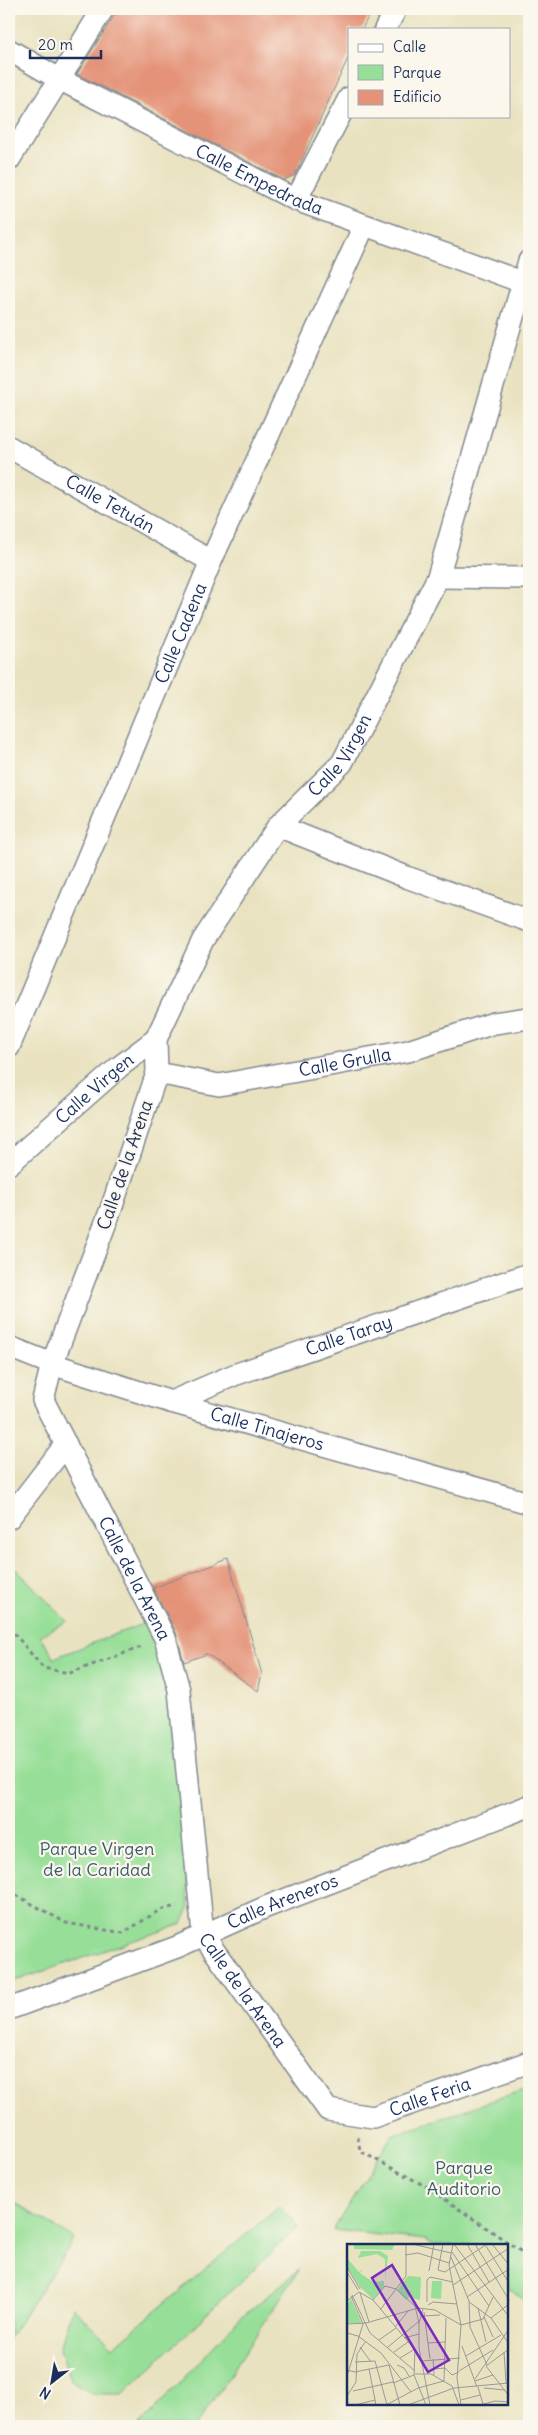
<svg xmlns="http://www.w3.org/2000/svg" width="538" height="2435" font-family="Delius,sans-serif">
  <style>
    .green { fill: #97df98; stroke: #59877b }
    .building { fill: #e49378 }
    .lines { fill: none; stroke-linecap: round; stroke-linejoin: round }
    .street-casing { stroke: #82888f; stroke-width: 24 }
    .path { stroke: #82888f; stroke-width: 3; stroke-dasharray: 4 4; stroke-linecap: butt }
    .street { stroke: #fff; stroke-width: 21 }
    .labels { text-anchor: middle; stroke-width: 4.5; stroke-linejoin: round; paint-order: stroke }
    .street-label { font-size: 18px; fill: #1b2f5e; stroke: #fbf7ec }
    .park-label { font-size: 18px; fill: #3a5b6c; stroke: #fbf7ec }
    .inset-road { fill: none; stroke: #979a99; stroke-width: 1 }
    .view { fill: #7b2cbf; fill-opacity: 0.15; stroke: #7b2cbf; stroke-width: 2.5 }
    .inset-edge { fill: none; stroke: #1b2f5e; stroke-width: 2.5 }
  </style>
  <rect width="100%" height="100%" fill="#fbf7ec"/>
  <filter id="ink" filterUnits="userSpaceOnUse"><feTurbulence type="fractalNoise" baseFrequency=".02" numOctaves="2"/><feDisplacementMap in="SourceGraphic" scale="10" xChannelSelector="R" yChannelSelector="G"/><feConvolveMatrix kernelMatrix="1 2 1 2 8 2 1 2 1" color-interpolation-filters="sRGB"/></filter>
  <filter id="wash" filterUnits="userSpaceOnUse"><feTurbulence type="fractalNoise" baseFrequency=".0096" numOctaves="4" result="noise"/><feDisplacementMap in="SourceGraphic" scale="20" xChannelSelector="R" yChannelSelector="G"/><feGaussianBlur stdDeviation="1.12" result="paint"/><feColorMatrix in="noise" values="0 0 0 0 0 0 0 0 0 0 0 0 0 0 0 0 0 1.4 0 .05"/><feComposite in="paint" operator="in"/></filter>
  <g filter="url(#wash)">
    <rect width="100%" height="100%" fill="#e9e2c0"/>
    <g class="green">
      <polygon points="9,1562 67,1621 40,1636 54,1658 147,1622 172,1685 189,1908 182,1924 9,1983"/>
      <polygon points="529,2088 529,2305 507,2287 507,2245 434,2245 425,2240 333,2230 392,2135"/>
      <polygon points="9,2199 74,2239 9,2338"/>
      <polygon points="280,2206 298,2227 123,2394 92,2394 70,2380 60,2349 72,2307 113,2347"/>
      <polygon points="299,2270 196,2426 139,2426 238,2320"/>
    </g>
    <g id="blocks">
      <g class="building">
        <polygon points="115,9 372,9 362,29 349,29 349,56 295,175 284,180 77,74 114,16"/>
        <polygon points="228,1559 262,1674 258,1691 207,1654 184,1662 176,1632 153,1588"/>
      </g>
    </g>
  </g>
  <g filter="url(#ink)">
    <use href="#blocks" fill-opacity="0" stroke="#82888f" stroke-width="1"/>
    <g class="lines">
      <defs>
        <g id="street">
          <polyline points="385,29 396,9"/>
          <path id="s1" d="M9,50L59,79L296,200L522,282"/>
          <polyline points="9,160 103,9"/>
          <polyline points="296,200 349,98"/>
          <path id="s2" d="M9,447L211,561"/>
          <polyline points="438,577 523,578"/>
          <polyline points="278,826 409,878 529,921"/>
          <path id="s3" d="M156,1039L157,1073L111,1209L52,1364L43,1400L165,1638L179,1690L203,1935L328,2110L373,2117L529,2062"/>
          <path id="s4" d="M9,1047L211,561L364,226"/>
          <path id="s5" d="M157,1073L219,1085L408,1051L494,1023L529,1018"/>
          <path id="s6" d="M9,1164L119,1067L156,1039L203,940L278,826L342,763L438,577L529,261"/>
          <path id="s7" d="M9,1347L52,1364L171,1402L529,1503"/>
          <path id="s8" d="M171,1402L234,1375L529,1274"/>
          <polyline points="9,1518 66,1444"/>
          <path id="s9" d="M9,2009L177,1947L266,1907L529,1806"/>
        </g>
      </defs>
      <use href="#street" class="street-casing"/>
      <g class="path">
        <polyline points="9,1627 43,1668 70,1673 144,1646"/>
        <polyline points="9,1891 66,1923 123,1933 160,1910 177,1906"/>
        <polyline points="358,2137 360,2151 427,2187 529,2257"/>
      </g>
      <use href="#street" class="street"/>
    </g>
  </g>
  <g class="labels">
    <g class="street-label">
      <text dy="6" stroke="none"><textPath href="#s1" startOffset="282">Calle Empedrada</textPath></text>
      <text dy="6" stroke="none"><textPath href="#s2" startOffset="116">Calle Tetuán</textPath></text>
      <text dy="6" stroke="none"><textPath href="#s4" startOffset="448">Calle Cadena</textPath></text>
      <text dy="6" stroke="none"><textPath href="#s6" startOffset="534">Calle Virgen</textPath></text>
      <text dy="6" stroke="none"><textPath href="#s5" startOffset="191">Calle Grulla</textPath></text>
      <text dy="6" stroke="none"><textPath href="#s6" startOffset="114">Calle Virgen</textPath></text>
      <text transform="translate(125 1165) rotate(-71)" y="6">Calle de la Arena</text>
      <text dy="6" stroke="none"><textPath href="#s8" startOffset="190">Calle Taray</textPath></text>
      <text dy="6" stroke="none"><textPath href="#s7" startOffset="271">Calle Tinajeros</textPath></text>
      <text dy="6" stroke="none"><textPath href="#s3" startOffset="581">Calle de la Arena</textPath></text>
      <text dy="6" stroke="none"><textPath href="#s9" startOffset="294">Calle Areneros</textPath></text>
      <text dy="6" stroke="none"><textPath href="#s3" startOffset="1016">Calle de la Arena</textPath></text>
      <text dy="6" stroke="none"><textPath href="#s3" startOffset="1269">Calle Feria</textPath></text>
    </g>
    <g class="park-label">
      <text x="97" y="1855">Parque Virgen<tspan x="97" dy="21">de la Caridad</tspan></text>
      <text x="464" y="2174">Parque<tspan x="464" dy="21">Auditorio</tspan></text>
    </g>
  </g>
  <g transform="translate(347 2244)">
    <rect width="161" height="161" fill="#e9e2c0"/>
    <path d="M7,0H48L45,6L7,5ZM14,7H33L41,12L38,35V15L30,10L11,14ZM0,14L12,28L16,25L13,29L26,38L37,37V42L26,55L13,43L1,24ZM61,32L74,33L73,56L62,53L59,56L50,46ZM85,37H95L94,55L84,54ZM4,55L14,78V79H0V61Z" fill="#97df98"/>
    <path class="inset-road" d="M65,0L104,9M96,0L91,26L98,28L140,0M106,0L102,21L114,81L110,134L114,161M107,0L162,73M120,0L142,38M128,0L162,56M145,0L162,21M139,2L162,39M105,8L142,62M58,11L71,9L102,19M104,13L122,57L123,83L140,121M0,23L13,45M82,27L87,0M0,28L11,46M106,41L162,4M12,48L26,56L68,106M13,49L22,78M5,51L23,89L68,127M120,53L162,25M26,56L38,42L49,45L68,62L72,79M0,57L12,48M80,58V36L83,33L106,38M122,58L144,74L162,100M81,61L86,58L110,60M131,64L139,98M76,65L72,79V104L83,161M33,66L59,32V0M77,68L83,115M76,72L93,71M137,73L146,93M144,74L162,60M0,80L19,79L71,64L88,66L114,81M114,81L136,75L146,53M48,83L62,66M0,89L11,92L34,109L64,148M57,94L72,90M32,96L49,84M81,99L98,98M115,102L130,143M13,103L24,118M41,103L71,78M162,105L139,122L162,152M47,108L61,98M157,108L159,139M119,112L154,91M53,114L68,105L67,131L79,161M86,115L87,131M75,117L113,114M8,118L28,117L40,161M42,121L53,161M50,121L57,124L62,132M22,125L29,161H39M87,125L98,124L105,131L112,128M0,126L8,128L42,121M112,127L146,106M68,130H84L105,142L112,161M0,132L16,80L4,52M128,135L162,85M97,137L99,74M128,137L146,131M46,139L67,131M131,143L136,160M137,144L158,146M6,147L46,138M0,152L9,138L10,110L19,97M114,156L133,151M8,161L28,156M39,161L71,144L97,137M61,161L107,144L162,139M133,161L148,157L162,158"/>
    <path class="view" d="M45,21L102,116L81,128L25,34Z"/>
    <rect width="161" height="161" class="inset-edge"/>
  </g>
  <rect width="538" height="2435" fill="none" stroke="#fbf7ec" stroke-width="30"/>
  <rect x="348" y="28" width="162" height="90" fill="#fbf7ec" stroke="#a1a7b3"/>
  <rect x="358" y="44" width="25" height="8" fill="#ffffff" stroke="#a1a7b3"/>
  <text x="393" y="52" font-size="15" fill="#1b2f5e">Calle</text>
  <rect x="358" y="65" width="25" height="15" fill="#97df98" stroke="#a1a7b3"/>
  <text x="393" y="78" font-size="15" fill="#1b2f5e">Parque</text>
  <rect x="358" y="90" width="25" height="15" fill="#e49378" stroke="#a1a7b3"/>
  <text x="393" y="102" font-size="15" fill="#1b2f5e">Edificio</text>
  <g transform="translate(52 2382) rotate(211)" stroke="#fbf7ec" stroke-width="4" paint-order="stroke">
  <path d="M0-4L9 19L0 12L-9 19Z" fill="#1b2f5e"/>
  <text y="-8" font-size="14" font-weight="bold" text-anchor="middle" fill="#1b2f5e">N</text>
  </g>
  <path d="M30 50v8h71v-8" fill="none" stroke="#1b2f5e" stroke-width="2.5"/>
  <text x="38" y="50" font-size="15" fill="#1b2f5e" stroke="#fbf7ec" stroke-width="4" paint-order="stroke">20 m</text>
</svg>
